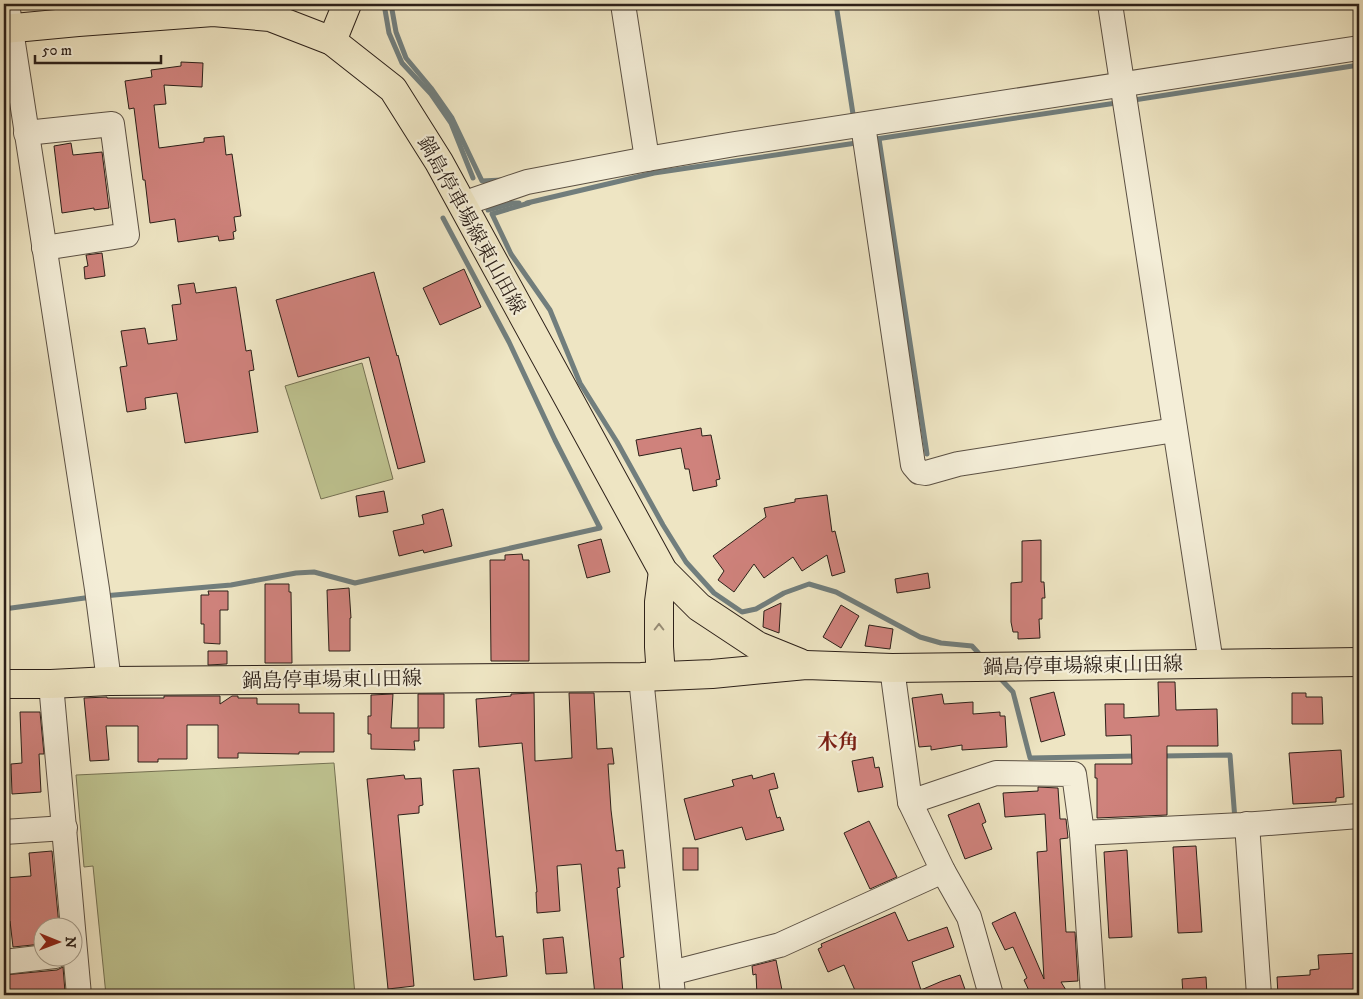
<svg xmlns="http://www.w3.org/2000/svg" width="1363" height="999" font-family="'IM FELL DW Pica','Noto Serif JP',serif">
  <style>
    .park { fill: #bec390; stroke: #757254 }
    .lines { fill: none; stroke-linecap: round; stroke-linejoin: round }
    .stream { stroke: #717e7d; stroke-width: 5 }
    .building { fill: #cf827c; stroke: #2c2019 }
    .minor-casing { stroke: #5c5144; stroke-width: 26 }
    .major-casing { stroke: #2c2019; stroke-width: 30 }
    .minor { stroke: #f4eed8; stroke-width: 24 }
    .major { stroke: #eee5c3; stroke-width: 28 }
    .oneway { stroke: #978c76 }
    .labels { text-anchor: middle; stroke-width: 4.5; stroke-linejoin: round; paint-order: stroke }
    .street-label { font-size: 20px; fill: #2c2019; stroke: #f4eed8 }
    .neighbourhood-label { font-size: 21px; font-weight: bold; fill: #7a1f14; stroke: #f4eed8 }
  </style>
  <rect width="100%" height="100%" fill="#eee5c3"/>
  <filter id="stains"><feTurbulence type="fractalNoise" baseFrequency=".004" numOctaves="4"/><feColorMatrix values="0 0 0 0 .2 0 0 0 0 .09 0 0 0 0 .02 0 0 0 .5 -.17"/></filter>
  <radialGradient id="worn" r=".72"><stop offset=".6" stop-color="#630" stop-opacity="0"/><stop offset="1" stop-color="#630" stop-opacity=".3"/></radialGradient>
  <g class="park">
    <polygon points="362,363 393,479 321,499 285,386"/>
    <polygon points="334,763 355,995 106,995 93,866 84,867 76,775"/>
  </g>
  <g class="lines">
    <g class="stream">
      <polyline points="384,4 389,33 402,63 431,94 451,123 473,178"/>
      <polyline points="391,4 396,32 406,58 431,88 452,118 482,181 502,180"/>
      <polyline points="836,4 853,114"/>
      <polyline points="20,6 52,4"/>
      <polyline points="1134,100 1359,65"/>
      <polyline points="876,139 1116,103"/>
      <polyline points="879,139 927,454"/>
      <polyline points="527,203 654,173 856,143"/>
      <polyline points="529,203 492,214 511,254 550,310 580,383 617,442 663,525 686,562 714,593 742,612 756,609 784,593 809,584 836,592 920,637 941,643 972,646 983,658"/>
      <polyline points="488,210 513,203 519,203"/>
      <polyline points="103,596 231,585 296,573 314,572 355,583 600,528 555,440 509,342 443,218"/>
      <polyline points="4,609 92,597"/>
      <polyline points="998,676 1013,692 1030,758 1136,756"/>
      <polyline points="1162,756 1230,755 1235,820"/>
    </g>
  </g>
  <g class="building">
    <polygon points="181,62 203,63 202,87 164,85 166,104 154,105 159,148 204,142 204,138 224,136 226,155 232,154 241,216 234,217 236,231 233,232 234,239 219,241 218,236 178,242 175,219 150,223 145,180 143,180 134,108 129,109 125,81 152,77 151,70 181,66"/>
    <polygon points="71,143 73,155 102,152 109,208 94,210 94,208 62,213 54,146"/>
    <polygon points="102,253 105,276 85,279 84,267 88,266 86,255"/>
    <polygon points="464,269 481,307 440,325 423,288"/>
    <polygon points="374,272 397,356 398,355 425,462 398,469 369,357 298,377 276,300"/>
    <polygon points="194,283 196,293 236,287 246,351 251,350 254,370 249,371 258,432 185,443 177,393 145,398 146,409 127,412 120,367 127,366 121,331 145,328 148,344 177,340 172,305 181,304 178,285"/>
    <polygon points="701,428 702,436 711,435 720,479 716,480 717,486 693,491 689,469 685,469 681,448 639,456 636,440"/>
    <polygon points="384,491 388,512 359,517 356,496"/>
    <polygon points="827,495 832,532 835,531 845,572 832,576 827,555 802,571 793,557 764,578 754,564 734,592 718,580 724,571 713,556 766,517 764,508 795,502 795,499"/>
    <polygon points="443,509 452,546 424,553 423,550 399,556 393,531 424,524 422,515"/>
    <polygon points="601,539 610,572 587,578 578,545"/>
    <polygon points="1041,540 1041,582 1044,582 1045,598 1042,598 1042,619 1039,619 1040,638 1018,639 1018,632 1013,632 1011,622 1011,583 1022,582 1022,541"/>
    <polygon points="522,554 523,560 529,560 529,661 491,661 490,560 505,560 505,555"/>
    <polygon points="928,573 930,588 897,593 895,579"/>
    <polygon points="265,584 289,584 289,592 291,592 292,663 265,663"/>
    <polygon points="349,588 351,618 350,618 350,651 329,651 327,590"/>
    <polygon points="208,591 228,591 228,610 220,610 220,644 204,643 204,624 201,624 201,595 209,595"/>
    <polygon points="781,603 779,633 763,627 764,611"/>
    <polygon points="841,605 859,616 841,648 823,637"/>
    <polygon points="869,625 893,629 890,649 865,646"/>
    <polygon points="208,651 227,651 227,664 208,665"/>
    <polygon points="1158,682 1175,682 1176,710 1217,709 1218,746 1167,746 1167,815 1097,818 1097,778 1095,778 1095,764 1132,764 1131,735 1106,736 1105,704 1124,704 1124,718 1159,716"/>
    <polygon points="1054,692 1065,735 1041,742 1030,698"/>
    <polygon points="534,693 535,761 572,758 569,693 594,693 597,749 612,748 614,764 608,764 611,810 616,851 623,850 625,868 618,868 620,887 617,888 624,957 620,958 623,993 595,995 581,864 557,866 560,911 537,913 536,892 537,892 522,743 479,747 476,699 511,696 511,694"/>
    <polygon points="1292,693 1306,693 1306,697 1322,697 1323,724 1292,724"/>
    <polygon points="393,694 391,728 418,728 418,694 444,694 444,728 419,728 419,741 414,741 415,750 371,749 371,734 368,734 368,716 371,716 371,695"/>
    <polygon points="942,694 944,704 973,702 973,714 1000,712 1000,716 1005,716 1007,747 962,750 962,745 931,750 931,746 919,747 912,698"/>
    <polygon points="164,696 220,696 220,704 232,696 238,696 238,698 257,698 257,704 299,704 299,713 334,713 334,752 299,752 299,754 238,753 238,758 218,758 218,725 187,725 187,759 158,759 158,762 138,762 138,726 106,726 109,760 90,761 84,698 107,697 107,698 164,698"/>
    <polygon points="20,712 40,712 44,754 39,754 41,792 12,794 11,764 22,763"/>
    <polygon points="1341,750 1344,797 1336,798 1336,802 1293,804 1289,753"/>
    <polygon points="873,757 875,768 879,767 883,787 858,792 852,761"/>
    <polygon points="479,768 496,937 503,936 507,976 474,980 453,770"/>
    <polygon points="774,773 778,788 769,790 777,818 780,817 784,830 746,840 742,827 695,840 684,799 734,786 732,780 752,775 753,779"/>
    <polygon points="404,775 405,779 421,778 423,805 419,806 419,813 398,815 414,986 388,989 367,779"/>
    <polygon points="1038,787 1058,788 1060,819 1066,819 1068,838 1060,839 1066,932 1075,932 1078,981 1061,982 1069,995 1031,995 1024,980 1027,978 1013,947 1005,950 992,923 1015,912 1044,979 1037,852 1047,851 1045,814 1005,817 1003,793 1038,791"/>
    <polygon points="979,803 986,822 982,824 992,849 965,859 948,815"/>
    <polygon points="869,821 897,877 870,889 844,833"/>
    <polygon points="1196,846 1202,932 1178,933 1173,847"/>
    <rect x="683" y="848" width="15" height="22"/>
    <polygon points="1127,850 1132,937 1109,938 1104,852"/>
    <polygon points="52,851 59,926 42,926 42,944 13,947 10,921 4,921 4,878 31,876 29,853"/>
    <polygon points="895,912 908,941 947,927 954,947 912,962 921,990 942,981 960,975 967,995 857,995 844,965 828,972 818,949 822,947 821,944"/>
    <polygon points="563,937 567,973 546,974 543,939"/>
    <polygon points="1359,953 1359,995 1278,995 1277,977 1310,975 1310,970 1319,969 1318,955"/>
    <polygon points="776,960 783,995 757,995 756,974 753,975 752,966"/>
    <polygon points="63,967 65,992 25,995 4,995 4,975 57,970"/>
    <polygon points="1206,977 1207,995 1183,995 1182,979"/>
  </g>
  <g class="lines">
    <defs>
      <g id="minor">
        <polyline points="7,4 97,589 109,681"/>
        <polyline points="623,4 647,159"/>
        <polyline points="1110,4 1211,663"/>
        <polyline points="863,125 913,465 919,472 926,473 958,464 1175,430"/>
        <polyline points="26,133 112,124 127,235 44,248"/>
        <polyline points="462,204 527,182 647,159 735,144 1359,48"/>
        <polyline points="892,668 910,802 943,871 969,917 991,995"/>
        <polyline points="641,677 673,995"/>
        <polyline points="51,684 79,995"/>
        <polyline points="910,802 996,773 1074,774 1082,833 1093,995"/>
        <polyline points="1247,824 1259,995"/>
        <polyline points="4,832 65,828"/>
        <polyline points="1082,833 1242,825 1359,816"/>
        <polyline points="4,962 55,956"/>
        <polyline points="671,973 780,945 943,871"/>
      </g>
      <g id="major">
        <polyline points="4,29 78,22 213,12 270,17 332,41 393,89 439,162 663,571 699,607 758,646 800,663"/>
        <polyline points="332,41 347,4"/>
        <polyline points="661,676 659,647 659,602 663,571"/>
        <polyline points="4,684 51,684 109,681 641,677 712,674 806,665 892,668 1359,662"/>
      </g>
    </defs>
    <use href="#minor" class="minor-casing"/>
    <use href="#major" class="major-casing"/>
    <use href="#minor" class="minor"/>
    <use href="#major" class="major"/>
  </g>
  <defs><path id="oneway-chevron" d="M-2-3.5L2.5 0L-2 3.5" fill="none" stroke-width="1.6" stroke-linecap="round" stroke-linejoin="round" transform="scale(1.25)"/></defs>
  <use class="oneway" href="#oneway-chevron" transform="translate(659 627) rotate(-90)"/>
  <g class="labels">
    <g class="street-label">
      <text transform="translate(472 225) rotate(61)" y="7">鍋島停車場線東山田線</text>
      <text transform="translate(1083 665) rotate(-1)" y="7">鍋島停車場線東山田線</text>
      <text transform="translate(332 679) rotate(-1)" y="7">鍋島停車場東山田線</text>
    </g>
    <g class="neighbourhood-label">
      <text x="838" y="749">木角</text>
    </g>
  </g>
  <rect width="1363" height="999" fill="none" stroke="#eee5c3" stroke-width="20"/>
  <rect x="5" y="5" width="1353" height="989" fill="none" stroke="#2c2019" stroke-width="2.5"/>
  <rect x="10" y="10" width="1343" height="979" fill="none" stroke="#2c2019"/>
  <g transform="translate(58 942) rotate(91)"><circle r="24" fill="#f4eed8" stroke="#a49c8c"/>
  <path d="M0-4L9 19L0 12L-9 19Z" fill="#8f2418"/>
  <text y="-8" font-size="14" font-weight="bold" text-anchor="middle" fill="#2c2019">N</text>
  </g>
  <path d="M35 55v8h126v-8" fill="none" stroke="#2c2019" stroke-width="2.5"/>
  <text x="42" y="55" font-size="15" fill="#2c2019" stroke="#f4eed8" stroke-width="4" paint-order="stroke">50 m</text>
  <rect width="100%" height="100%" filter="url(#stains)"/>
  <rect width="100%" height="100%" fill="url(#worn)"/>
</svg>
